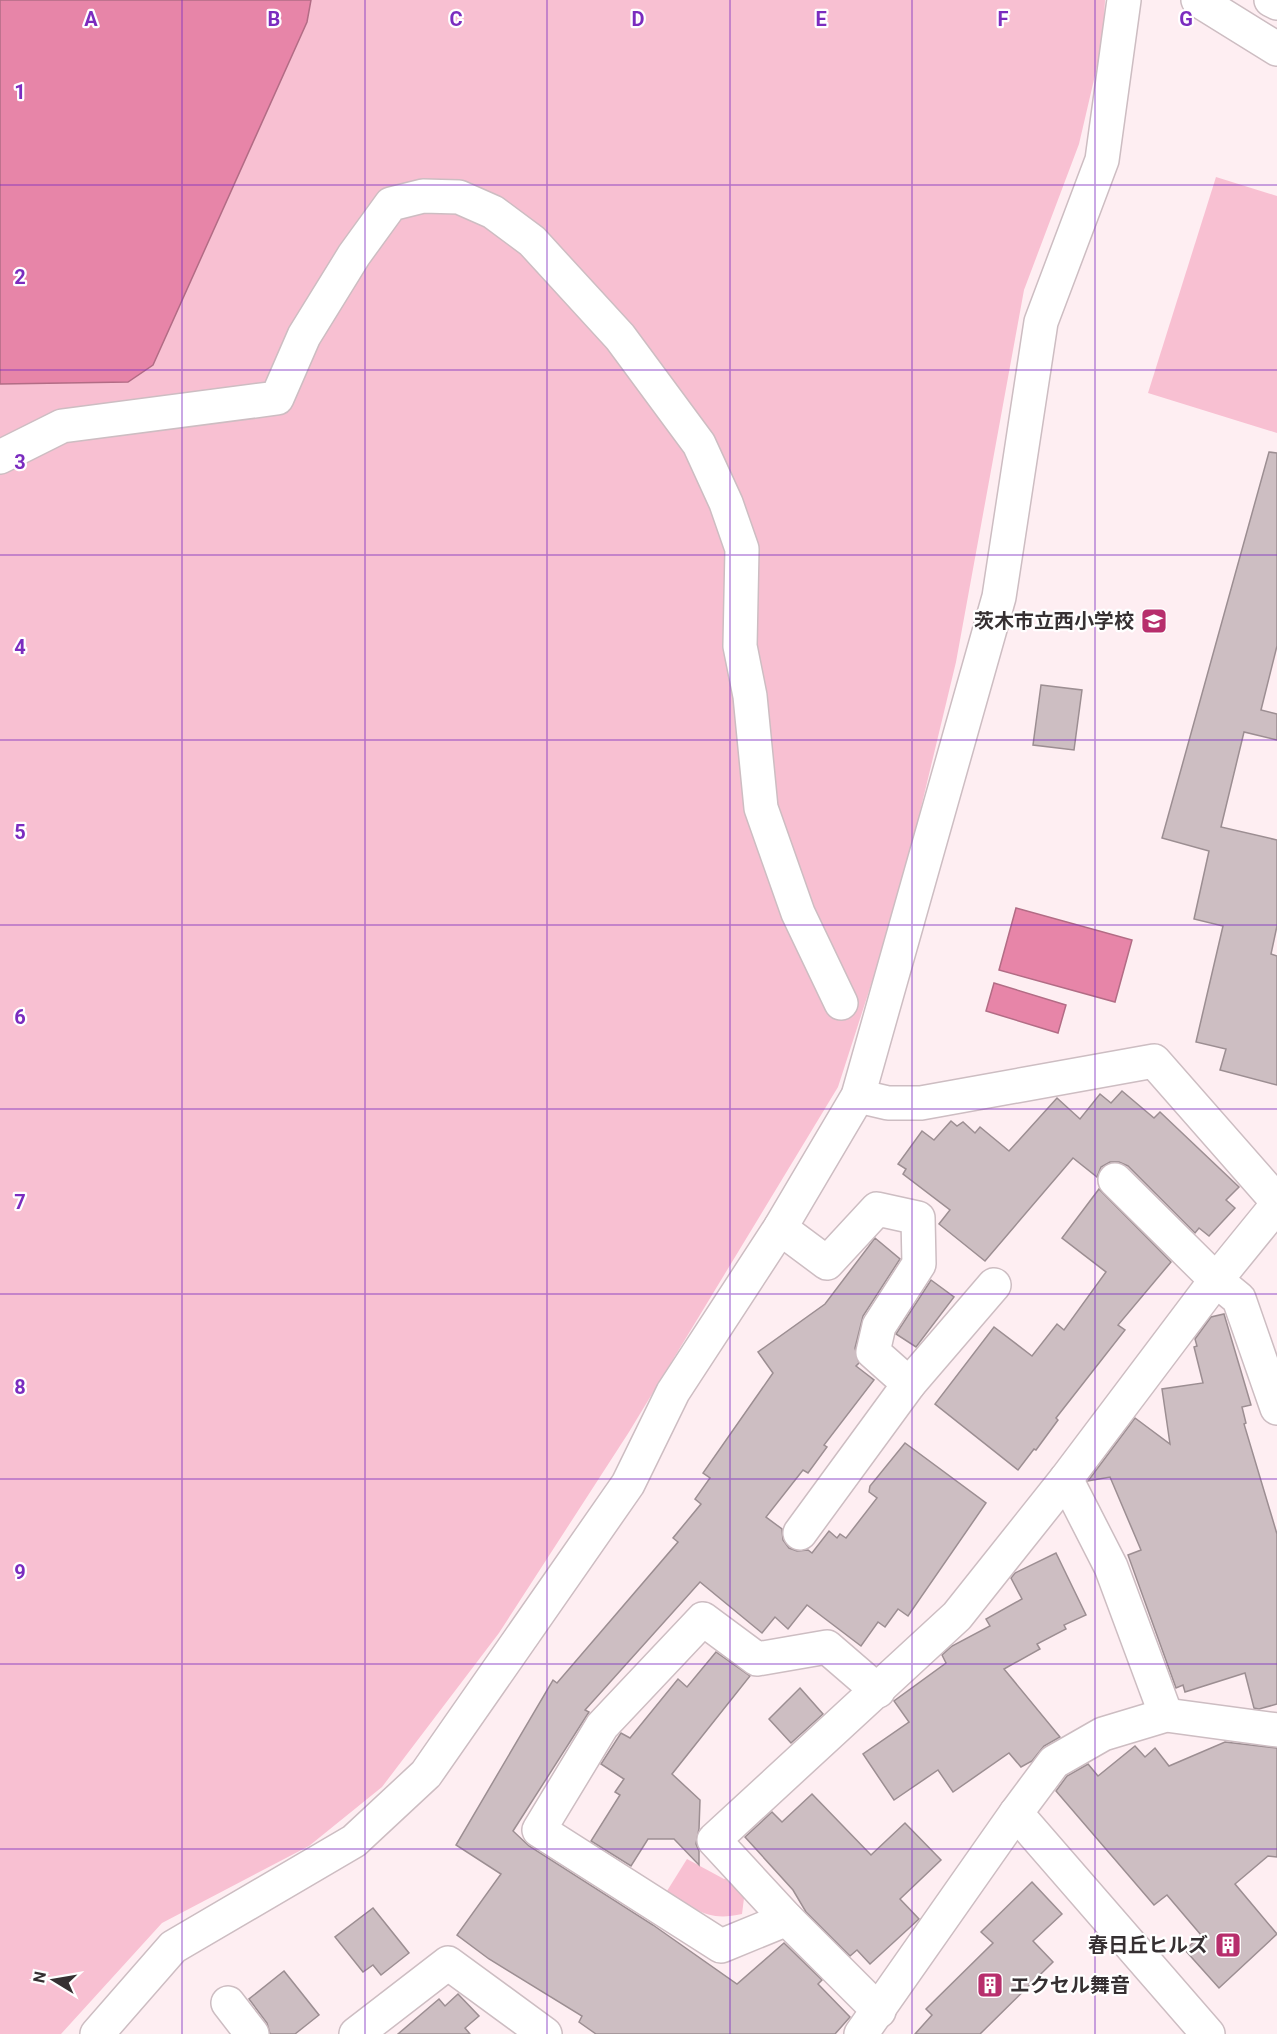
<svg xmlns="http://www.w3.org/2000/svg" width="1277" height="2034" font-family="Roboto,'Noto Sans JP',sans-serif">
  <style>
    .green { fill: #f8c0d2 }
    .water { fill: #e785a8; stroke: #b26c85; stroke-width: 1.5 }
    .building { fill: #cdbec2; stroke: #9c8e92; stroke-width: 1.5 }
    .lines { fill: none; stroke-linecap: round; stroke-linejoin: round }
    .minor-casing { stroke: #cdbdc2; stroke-width: 36 }
    .minor { stroke: #fff; stroke-width: 33 }
    .grid { fill: none; stroke: #7b2cbf; stroke-width: 1.5; stroke-opacity: 0.55 }
    .labels { text-anchor: middle; stroke-width: 4.5; stroke-linejoin: round; paint-order: stroke }
    .poi-label { font-size: 20px; font-weight: bold; fill: #363032; stroke: #fff; text-anchor: end }
    .grid-label { font-size: 20px; text-anchor: middle; font-weight: bold; fill: #7b2cbf; stroke: #fff; stroke-width: 4.5; stroke-linejoin: round; paint-order: stroke }
  </style>
  <rect width="100%" height="100%" fill="#feeef2"/>
  <g class="green">
    <polygon points="0,0 1105,0 1103,41 1079,144 1024,290 956,662 900,895 838,1087 629,1432 499,1633 382,1787 309,1846 162,1923 61,2034 0,2034"/>
    <polygon points="1216,177 1277,196 1277,433 1148,393"/>
    <path d="M687,1859L724,1879L729,1877L745,1890L742,1914C707,1922 696,1909 667,1891Z"/>
  </g>
  <g class="water">
    <polygon points="0,0 311,0 307,22 153,365 128,382 0,384"/>
    <polygon points="1016,908 1132,940 1115,1002 999,970"/>
    <polygon points="994,983 1066,1005 1058,1033 986,1011"/>
  </g>
  <g class="building">
    <polygon points="1269,452 1277,453 1277,646 1261,710 1277,714 1277,740 1244,732 1221,827 1277,840 1277,926 1271,954 1277,956 1277,1085 1220,1070 1226,1049 1196,1042 1223,926 1194,919 1209,851 1162,838"/>
    <polygon points="1041,685 1082,690 1074,750 1033,745"/>
    <polygon points="1122,1091 1154,1118 1160,1112 1239,1187 1226,1200 1235,1208 1209,1236 1199,1228 1195,1233 1128,1166 1119,1162 1110,1162 1101,1167 1097,1177 1073,1158 985,1261 939,1224 950,1210 903,1174 906,1169 898,1164 922,1131 934,1140 951,1121 957,1126 963,1122 975,1133 980,1127 1009,1151 1057,1098 1080,1119 1100,1094 1111,1103"/>
    <polygon points="1099,1189 1171,1262 1118,1325 1125,1330 1056,1418 1058,1420 1036,1450 1034,1449 1018,1470 935,1404 994,1327 1032,1356 1057,1324 1064,1330 1106,1272 1062,1238"/>
    <polygon points="875,1238 900,1259 863,1316 855,1348 859,1363 856,1366 874,1380 824,1445 827,1447 808,1473 803,1470 766,1517 782,1529 783,1540 789,1548 797,1551 808,1550 812,1553 829,1531 837,1538 840,1534 846,1538 877,1498 869,1492 870,1486 905,1443 986,1503 908,1616 898,1609 885,1627 878,1622 861,1646 807,1605 788,1629 775,1617 762,1633 700,1582 585,1710 589,1712 513,1831 529,1846 653,1925 737,1984 784,1943 822,1980 818,1984 850,2017 835,2034 596,2034 579,2022 582,2016 489,1959 457,1935 501,1874 456,1845 553,1680 557,1683 678,1542 673,1538 701,1504 695,1499 710,1478 703,1473 773,1373 758,1352 825,1304"/>
    <polygon points="931,1280 954,1297 916,1347 896,1334"/>
    <polygon points="1224,1314 1251,1405 1242,1407 1246,1423 1244,1424 1277,1534 1277,1704 1259,1709 1254,1708 1245,1673 1185,1692 1183,1685 1176,1688 1128,1555 1141,1550 1110,1477 1088,1481 1135,1418 1170,1444 1162,1389 1203,1383 1194,1347 1197,1346 1195,1339 1211,1317"/>
    <polygon points="1056,1553 1086,1615 1064,1625 1066,1629 1037,1644 1040,1649 1004,1669 1060,1737 1044,1746 1032,1761 1021,1767 1009,1753 953,1792 938,1770 894,1800 863,1754 909,1722 894,1701 946,1663 942,1655 952,1646 990,1626 986,1619 1022,1599 1011,1578 1015,1573"/>
    <polygon points="716,1652 750,1676 672,1774 700,1800 699,1829 696,1844 699,1851 699,1865 674,1839 648,1839 631,1866 591,1841 620,1795 615,1792 624,1779 601,1764 621,1733 630,1738 678,1679 687,1687"/>
    <polygon points="800,1688 823,1714 791,1743 769,1719"/>
    <polygon points="1225,1742 1277,1748 1277,1857 1268,1856 1235,1884 1277,1934 1219,1988 1185,1950 1201,1935 1167,1895 1154,1905 1056,1791 1067,1776 1088,1764 1098,1776 1135,1746 1145,1757 1155,1748 1169,1766"/>
    <polygon points="812,1794 871,1855 905,1823 941,1860 900,1899 919,1919 870,1964 857,1950 850,1956 806,1912 793,1890 745,1837 772,1812 782,1822"/>
    <polygon points="1032,1882 1062,1914 1033,1941 1053,1962 980,2034 915,2034 932,2015 926,2009 993,1943 981,1932"/>
    <polygon points="373,1908 409,1953 381,1975 373,1965 363,1972 335,1937"/>
    <polygon points="284,1971 319,2015 295,2034 270,2034 267,2023 249,1999"/>
    <polygon points="458,1994 479,2016 465,2028 470,2034 398,2034 439,1999 445,2006"/>
  </g>
  <g class="lines">
    <defs>
      <g id="minor">
        <polyline points="1198,0 1277,49"/>
        <polyline points="1271,0 1277,3"/>
        <polyline points="0,457 62,426 277,398 304,336 354,255 391,204 423,196 459,197 493,212 532,241 620,337 699,444 726,503 742,549 740,646 750,696 761,808 798,913 841,1003"/>
        <polyline points="858,1096 888,1103 921,1103 1154,1061 1277,1201"/>
        <polyline points="1115,1180 1216,1280 1239,1299 1277,1408"/>
        <polyline points="780,1228 827,1263 877,1209 918,1218 919,1264 879,1326 873,1352 909,1384"/>
        <polyline points="1066,1479 1111,1567 1166,1715"/>
        <polyline points="800,1533 909,1384 994,1285"/>
        <polyline points="1016,1813 1208,2034"/>
        <polyline points="787,1919 721,1946 539,1830 602,1726 703,1619 757,1659 827,1647 878,1691"/>
        <polyline points="228,2003 252,2034"/>
        <polyline points="879,2011 787,1919 714,1840 957,1616 1066,1479 1216,1280 1277,1205"/>
        <polyline points="97,2034 173,1947 354,1841 426,1774 628,1484 673,1392 780,1228 858,1096 999,597 1041,322 1102,160 1124,0"/>
        <polyline points="356,2034 448,1963 545,2034"/>
        <polyline points="861,2034 1016,1813 1054,1762 1103,1734 1166,1715 1277,1730"/>
      </g>
    </defs>
    <use href="#minor" class="minor-casing"/>
    <use href="#minor" class="minor"/>
  </g>
  <path class="grid" d="M182,0V2034M365,0V2034M547,0V2034M730,0V2034M912,0V2034M1095,0V2034M0,185H1277M0,370H1277M0,555H1277M0,740H1277M0,925H1277M0,1109H1277M0,1294H1277M0,1479H1277M0,1664H1277M0,1849H1277"/>
  <defs>
    <symbol id="school-square" viewBox="-11 -11 22 22"><rect x="-9" y="-9" width="18" height="18" rx="4" fill="#b72e6c" stroke="#fff"/><path d="M0-5L7-2L0 1L-7-2ZM-4 1L0 2.5L4 1V4Q0 6-4 4Z" fill="#fff"/></symbol>
    <symbol id="building-square" viewBox="-11 -11 22 22"><rect x="-9" y="-9" width="18" height="18" rx="4" fill="#b72e6c" stroke="#fff"/><path d="M-4-6H4V6H1V3H-1V6H-4ZM-2.5-4.3h1.7v1.8h-1.7ZM.8-4.3h1.7v1.8H.8ZM-2.5-1h1.7V.8h-1.7ZM.8-1h1.7V.8H.8Z" fill="#fff"/></symbol>
  </defs>
  <g fill-rule="evenodd">
    <use href="#school-square" x="1139" y="606" width="30" height="30"/>
    <use href="#building-square" x="1213" y="1930" width="30" height="30"/>
    <use href="#building-square" x="975" y="1970" width="30" height="30"/>
  </g>
  <g class="labels">
    <g class="poi-label">
      <text x="1134" y="628">茨木市立西小学校</text>
      <text x="1208" y="1952">春日丘ヒルズ</text>
      <text x="1010" y="1992" text-anchor="start">エクセル舞音</text>
    </g>
  </g>
  <g class="grid-label">
    <text x="91" y="26">A</text>
    <text x="274" y="26">B</text>
    <text x="456" y="26">C</text>
    <text x="638" y="26">D</text>
    <text x="821" y="26">E</text>
    <text x="1003" y="26">F</text>
    <text x="1186" y="26">G</text>
    <text x="20" y="99">1</text>
    <text x="20" y="284">2</text>
    <text x="20" y="469">3</text>
    <text x="20" y="654">4</text>
    <text x="20" y="839">5</text>
    <text x="20" y="1024">6</text>
    <text x="20" y="1209">7</text>
    <text x="20" y="1394">8</text>
    <text x="20" y="1579">9</text>
  </g>
  <g transform="translate(54 1980) rotate(281)" stroke="#ffffff" stroke-width="4.5" paint-order="stroke">
  <path d="M0-4.5L10 22L0 15L-10 22Z" fill="#363032"/>
  <text y="-9" font-size="16" font-weight="bold" text-anchor="middle" fill="#363032">N</text>
  </g>
</svg>
